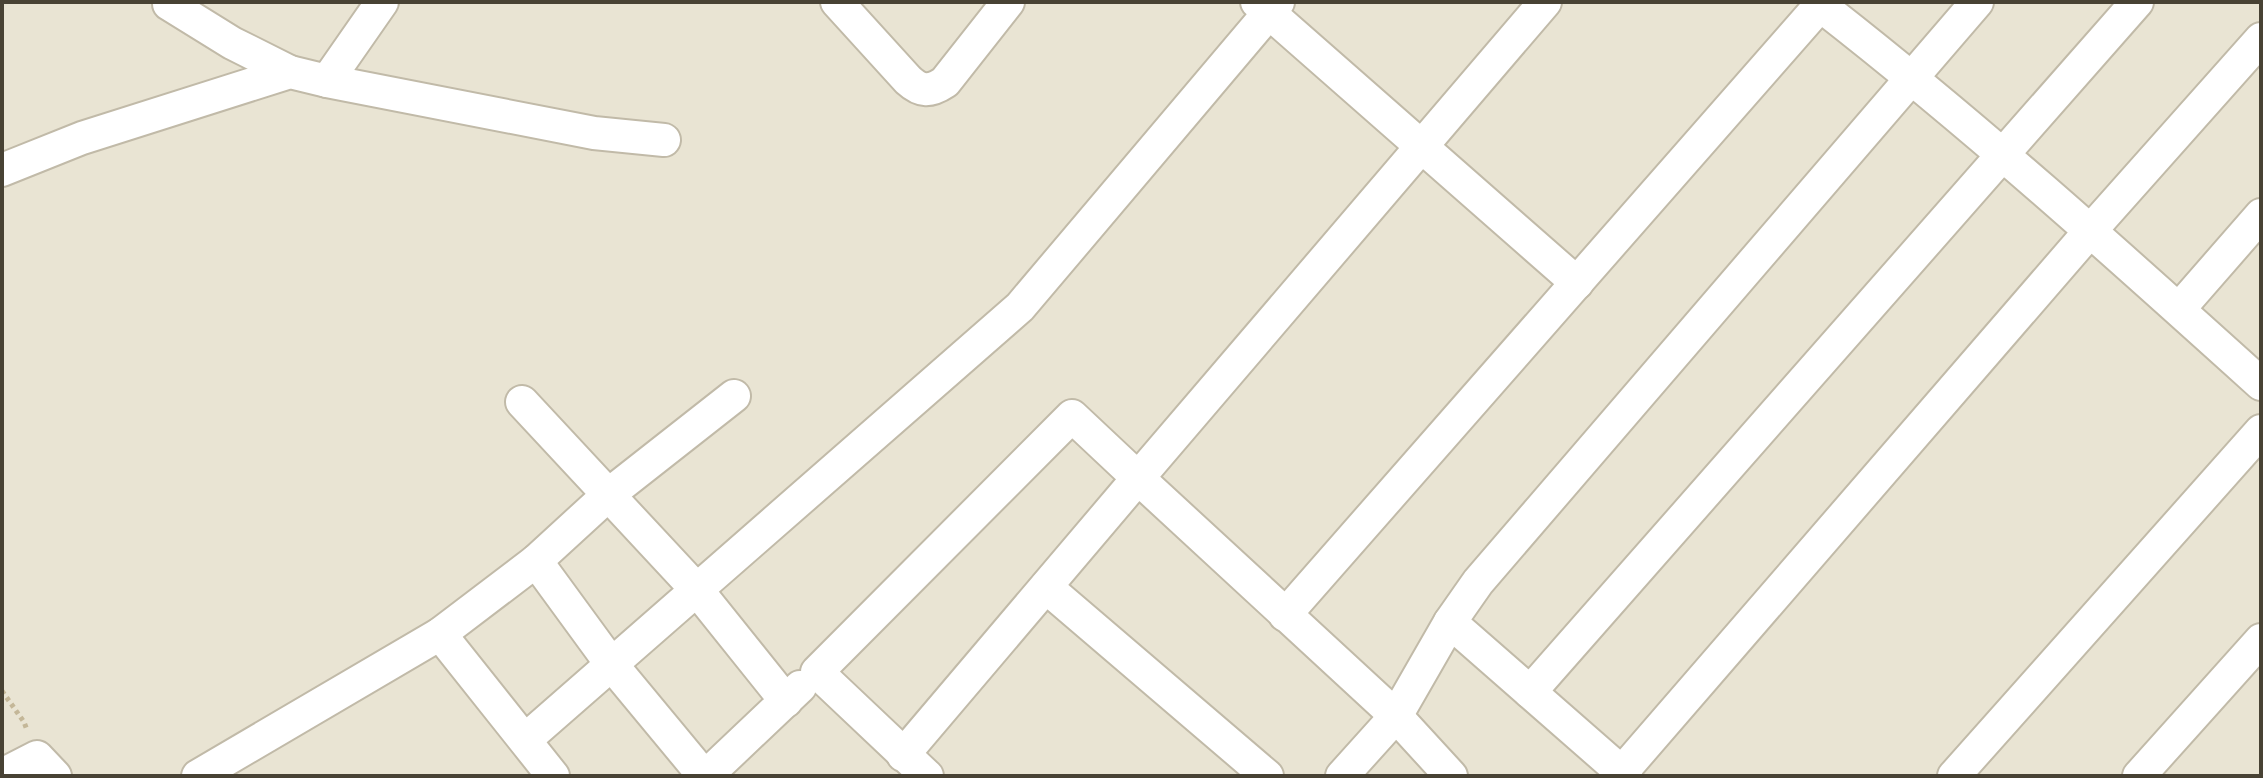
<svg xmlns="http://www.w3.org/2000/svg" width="2263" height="778" font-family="Poppins,sans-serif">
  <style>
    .residential { fill: #e9e4d3 }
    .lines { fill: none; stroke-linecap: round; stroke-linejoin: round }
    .minor-casing { stroke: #c1baa8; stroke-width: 36 }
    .path { stroke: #c4b798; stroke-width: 5; stroke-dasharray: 4 4; stroke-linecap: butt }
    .minor { stroke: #fff; stroke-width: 32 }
  </style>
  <rect width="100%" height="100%" fill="#f4f1e6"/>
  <rect class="residential" x="2" y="2" width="2259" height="774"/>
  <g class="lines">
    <defs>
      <g id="minor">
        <polyline points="171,2 169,4 232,43 290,72"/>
        <path d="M837,2L908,80C921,92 930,92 945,82L1008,2"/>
        <polyline points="1257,2 1577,283"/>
        <path d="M1820,5C1973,124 2117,254 2261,384"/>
        <polyline points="327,81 594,133 664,140"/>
        <polyline points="2,170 82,138 290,72 327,81 382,2"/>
        <polyline points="2179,309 2261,215"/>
        <polyline points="522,402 697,590 786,701"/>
        <polyline points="536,561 612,665 704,776"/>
        <polyline points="1046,587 1267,776"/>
        <polyline points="1285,615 1823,2"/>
        <polyline points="1450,622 1626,776"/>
        <polyline points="440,634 553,776"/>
        <polyline points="1530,692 2137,2"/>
        <polyline points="525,740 1020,307 1278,2"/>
        <polyline points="903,755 1138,478 1396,716 1451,776"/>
        <polyline points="1622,772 2091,230 2261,39"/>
        <polyline points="2,775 37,757 55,776"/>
        <polyline points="198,776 440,634 536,561 608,495 734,396"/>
        <polyline points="706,776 800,687"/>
        <polyline points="927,776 817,672 1072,416 1138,478 1545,2"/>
        <polyline points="1342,776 1396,716 1450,622 1478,582 1977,2"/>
        <polyline points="1954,776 2261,431"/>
        <polyline points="2139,776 2261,640"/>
      </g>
    </defs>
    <use href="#minor" class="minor-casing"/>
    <polyline class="path" points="2,691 24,722 27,730"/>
    <use href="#minor" class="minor"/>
  </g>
  <rect width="2263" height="778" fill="none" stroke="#484234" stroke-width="8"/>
</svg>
